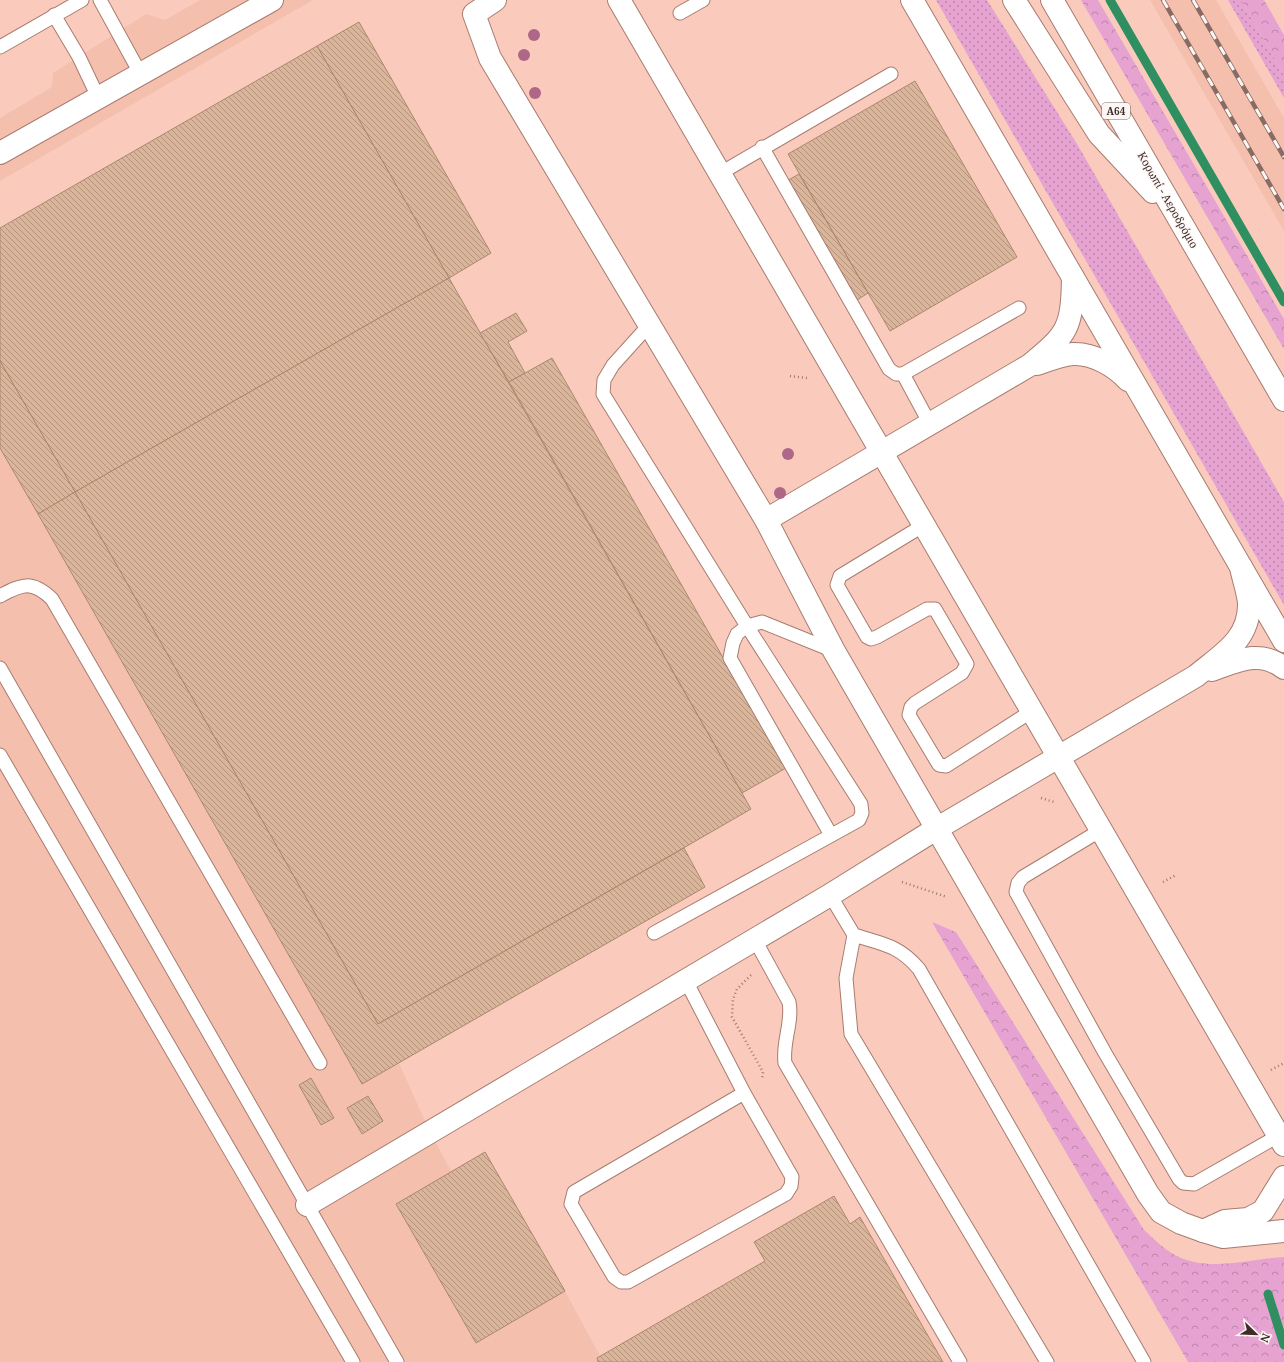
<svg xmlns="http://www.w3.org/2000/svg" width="1284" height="1362" font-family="'Noto Serif',serif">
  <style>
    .built { fill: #f5bfad }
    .grass { fill: url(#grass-dots) }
    .forest { fill: url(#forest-crowns) }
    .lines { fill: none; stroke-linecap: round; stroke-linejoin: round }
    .stream { stroke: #2f8f60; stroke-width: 9 }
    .building { fill: url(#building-back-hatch); stroke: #ab886d }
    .lane-casing { stroke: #a77c6f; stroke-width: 15 }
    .street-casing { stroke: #a77c6f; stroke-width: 24 }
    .highway-casing { stroke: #a77c6f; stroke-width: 24 }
    .path { stroke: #9a7a70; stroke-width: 2.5; stroke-dasharray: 1 3; stroke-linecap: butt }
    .lane { stroke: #fff; stroke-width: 13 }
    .street { stroke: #fff; stroke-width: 22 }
    .highway { stroke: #fff; stroke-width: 22 }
    .rail-casing { stroke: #886b62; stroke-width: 4.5 }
    .rail { stroke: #fcf7f5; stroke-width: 3; stroke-dasharray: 9; stroke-linecap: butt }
    .tree { fill: #ae6787 }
    .labels { text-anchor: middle; stroke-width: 3; stroke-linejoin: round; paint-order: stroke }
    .shield { fill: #fcf7f5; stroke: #776965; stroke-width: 1 }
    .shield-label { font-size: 10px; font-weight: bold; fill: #3e2c27 }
    .street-label { font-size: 11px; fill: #3e2c27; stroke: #fcf7f5 }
  </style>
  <defs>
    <pattern id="grass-dots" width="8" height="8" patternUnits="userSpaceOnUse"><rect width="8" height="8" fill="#e6a3d1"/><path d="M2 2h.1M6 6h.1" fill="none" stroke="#bc85aa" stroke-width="1.8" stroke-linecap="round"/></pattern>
    <pattern id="forest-crowns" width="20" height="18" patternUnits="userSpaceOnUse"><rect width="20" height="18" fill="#e6a3d1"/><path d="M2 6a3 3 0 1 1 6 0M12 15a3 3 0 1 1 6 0" fill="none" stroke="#bc85aa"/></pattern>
    <pattern id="building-back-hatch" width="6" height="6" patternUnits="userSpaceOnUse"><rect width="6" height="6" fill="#dbb599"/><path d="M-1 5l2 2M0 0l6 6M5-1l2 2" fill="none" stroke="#b3937d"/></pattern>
  </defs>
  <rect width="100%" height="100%" fill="#facbbc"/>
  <g class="built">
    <polygon points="200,0 313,0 0,181 0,118 52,87 53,73 146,14 165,20"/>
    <polygon points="1150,0 1216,0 1284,118 1284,231"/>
    <polygon points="0,361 399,1063 430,1132 451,1171 485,1152 565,1291 600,1356 597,1358 597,1362 0,1362"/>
  </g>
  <g class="grass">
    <polygon points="936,0 987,0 1077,144 1284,502 1284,605"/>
    <polygon points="1228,0 1241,0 1284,75 1284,98"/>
  </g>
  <g class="forest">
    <polygon points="1081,0 1098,0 1284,319 1284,349"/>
    <polygon points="1241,0 1264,0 1284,35 1284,75"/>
    <path d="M932,922L956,932L1144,1230C1155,1240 1167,1252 1181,1258C1214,1271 1250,1259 1284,1257V1362H1188Z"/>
  </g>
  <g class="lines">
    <g class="stream">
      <polyline points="1110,0 1284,302"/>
      <polyline points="1268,1294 1284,1345"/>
    </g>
  </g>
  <g class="building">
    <polygon points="359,22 491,253 449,278 317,46"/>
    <polygon points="317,46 449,278 75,492 0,361 0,228"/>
    <polygon points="915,81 1017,257 890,331 788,154"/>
    <polygon points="799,174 868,293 854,302 785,182"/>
    <polygon points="449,278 751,809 378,1024 75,492"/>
    <polygon points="516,313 527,331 508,342 525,373 509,382 480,333"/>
    <polygon points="552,358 786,768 742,793 509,382"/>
    <polygon points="0,361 75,492 38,514 0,448"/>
    <polygon points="75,492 378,1024 684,848 705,887 362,1084 38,514"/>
    <polygon points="311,1078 334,1118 321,1125 299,1085"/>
    <polygon points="368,1096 383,1121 362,1134 347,1108"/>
    <polygon points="485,1152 565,1291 476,1343 396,1204"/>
    <polygon points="834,1196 850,1224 860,1217 943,1362 598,1362 597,1358 765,1261 754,1242"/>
  </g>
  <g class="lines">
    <defs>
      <g id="lane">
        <polyline points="100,0 140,73"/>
        <polyline points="680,13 703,0"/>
        <polyline points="54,15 79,57 98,97"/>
        <polyline points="0,47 82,0"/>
        <polyline points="762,147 889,369 896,374 903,374 1019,308"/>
        <polyline points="719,174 891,74"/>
        <polyline points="650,324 613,365 604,380 603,394 747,626 861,804 862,813 859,820 654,933"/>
        <polyline points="903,374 930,424"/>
        <polyline points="924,525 840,576 837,585 867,637 871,639 877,637 927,609 935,609 967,664 962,673 915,703 911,707 909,715 939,765 946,766 1032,711"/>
        <path d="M0,596C22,584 32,580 52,599L320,1063"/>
        <polyline points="0,668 397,1362"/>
        <polyline points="0,755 353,1362"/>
        <polyline points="1101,830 1023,877 1018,883 1016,892 1105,1053 1179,1179 1183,1183 1194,1184 1278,1136"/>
        <polyline points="831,835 730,658 733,643 737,634 747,626 762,622 834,651"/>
        <path d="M830,895L854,935C882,944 899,945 919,969L1144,1362"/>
        <polyline points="854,935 846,978 851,1034 1047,1362"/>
        <path d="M755,940L789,1002C793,1023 782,1042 785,1063L960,1362"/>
        <polyline points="686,981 744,1093 792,1177 791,1186 786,1194 628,1282 621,1282 614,1277 571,1204 574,1192 744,1093"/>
      </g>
      <g id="street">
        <polyline points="495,0 474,14 490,58 766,520 834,651 1148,1194 1161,1212 1181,1223 1203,1231"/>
        <polyline points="619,0 1284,1145"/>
        <polyline points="912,0 1284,641"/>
        <polyline points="0,153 272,0"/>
        <path d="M1037,364C1048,360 1061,355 1073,354C1093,353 1115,366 1128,380"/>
        <path d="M766,520L1030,365C1068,334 1072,328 1073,278"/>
        <path d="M1212,670C1237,661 1260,649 1284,668"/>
        <polyline points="1284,1177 1263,1211 1248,1219 1225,1221 1203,1231 1223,1237 1284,1231"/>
        <path d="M307,1205L830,895L936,829L1196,676C1221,655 1250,640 1249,603C1248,592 1243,578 1241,567"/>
      </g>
      <g id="highway">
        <polyline points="1014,0 1099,134 1153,192"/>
        <polyline points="1052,0 1284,400"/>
      </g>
    </defs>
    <use href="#lane" class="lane-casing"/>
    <use href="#street" class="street-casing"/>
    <use href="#highway" class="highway-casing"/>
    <g class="path">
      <polyline points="790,376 807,378"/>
      <polyline points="1041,798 1054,802"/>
      <polyline points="902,882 947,897"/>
      <polyline points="1163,882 1176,875"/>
      <polyline points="751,975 737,989 733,999 732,1017 763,1072 762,1080"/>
      <polyline points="1271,1070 1284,1063"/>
    </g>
    <use href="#lane" class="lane"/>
    <use href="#street" class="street"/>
    <use href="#highway" class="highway"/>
    <defs>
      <g id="rail">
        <polyline points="1163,0 1284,209"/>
        <polyline points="1193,0 1284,157"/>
      </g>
    </defs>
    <use href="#rail" class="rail-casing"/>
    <use href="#rail" class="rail"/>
  </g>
  <g class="tree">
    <circle cx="534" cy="35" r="6"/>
    <circle cx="524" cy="55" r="6"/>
    <circle cx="535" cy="93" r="6"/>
    <circle cx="788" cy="454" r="6"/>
    <circle cx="780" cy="493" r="6"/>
  </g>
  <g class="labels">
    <rect class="shield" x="1102" y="103" width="28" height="16" rx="3"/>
    <g class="shield-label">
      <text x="1116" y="115">Α64</text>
    </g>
    <g class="street-label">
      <text transform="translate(1168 200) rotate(60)" y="4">Κορωπί - Αεροδρόμιο</text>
    </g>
  </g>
  <g transform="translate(1256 1334) rotate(113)" stroke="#fcf7f5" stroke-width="3" paint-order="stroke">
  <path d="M0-3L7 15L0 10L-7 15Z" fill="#3e2c27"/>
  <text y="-6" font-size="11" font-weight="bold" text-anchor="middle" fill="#3e2c27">N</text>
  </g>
</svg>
